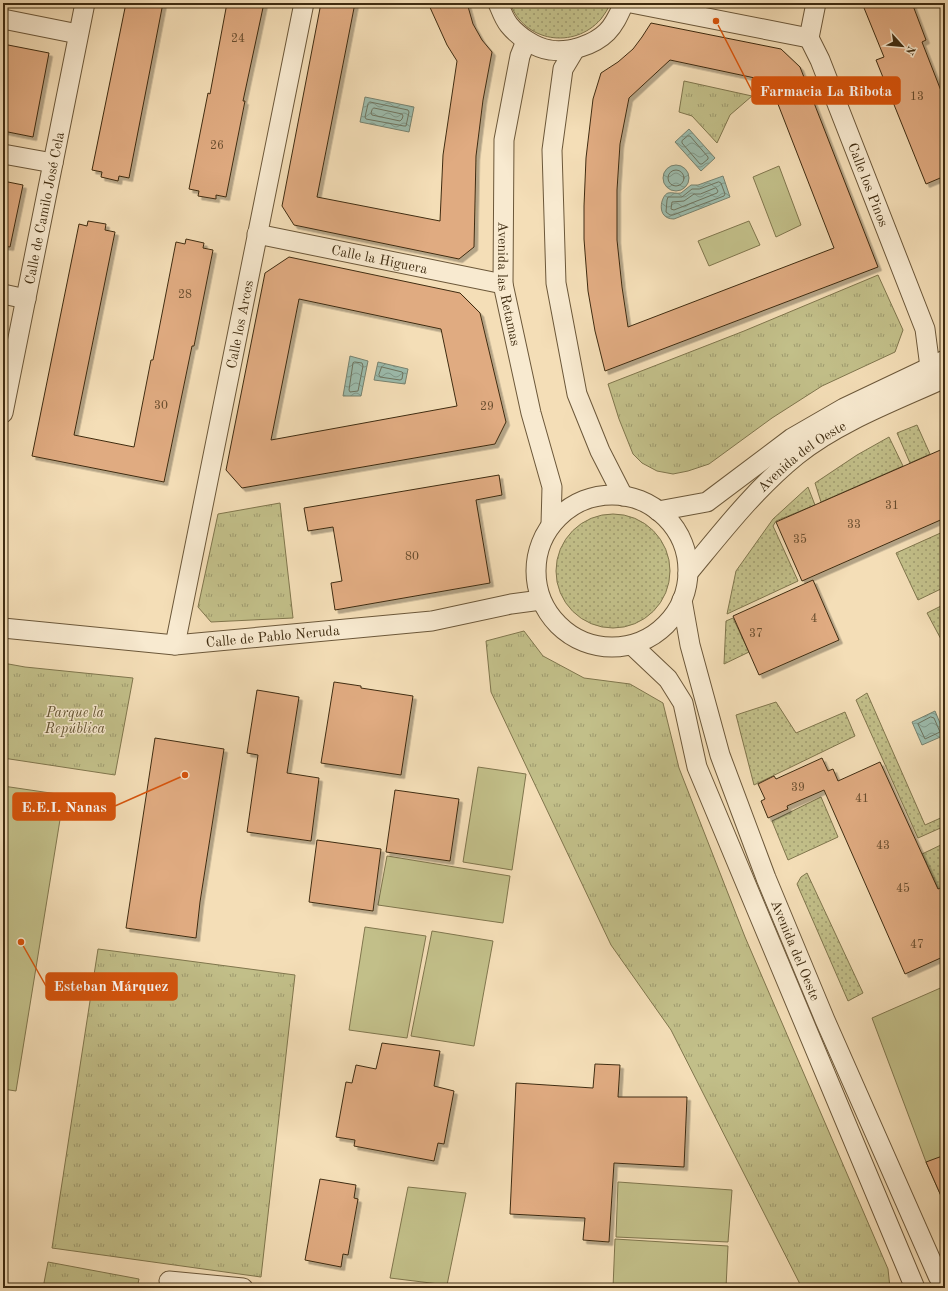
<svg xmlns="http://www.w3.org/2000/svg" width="948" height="1291" font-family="'Old Standard TT',serif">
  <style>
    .grass { fill: url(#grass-tufts); stroke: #80764d }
    .garden { fill: url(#garden-dots); stroke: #80764d }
    .pitch { fill: #c2bf89; stroke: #80764d }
    .water { fill: url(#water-waves); stroke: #77826f }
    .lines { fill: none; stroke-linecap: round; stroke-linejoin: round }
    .shore { stroke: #6e745f; stroke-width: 1 }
    .building { fill: #e0ab81; stroke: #3f2c11; fill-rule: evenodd; filter: url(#shadow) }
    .minor-casing { stroke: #6c583a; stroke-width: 21 }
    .minor { stroke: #f8ead0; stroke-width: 19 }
    .labels { text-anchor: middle; stroke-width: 3; stroke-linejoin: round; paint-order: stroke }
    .number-label { font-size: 12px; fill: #674c2d }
    .street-label { font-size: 14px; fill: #3f2c11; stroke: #f8ead0 }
    .park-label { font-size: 14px; font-style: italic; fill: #60512f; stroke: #f8ead0 }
    .leader { fill: none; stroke: #d7540c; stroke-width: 1.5 }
    .callout-dot { fill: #d7540c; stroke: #f8ead0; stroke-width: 1.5 }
    .callout { fill: #d7540c; stroke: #d7540c; stroke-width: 1.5 }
    .callout-label { font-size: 15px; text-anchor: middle; font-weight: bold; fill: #fff }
  </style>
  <defs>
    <pattern id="grass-tufts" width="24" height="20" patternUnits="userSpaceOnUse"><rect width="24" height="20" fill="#c2bf89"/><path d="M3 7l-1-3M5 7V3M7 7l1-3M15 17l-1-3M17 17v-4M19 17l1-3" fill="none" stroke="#9f9b6f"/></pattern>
    <pattern id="garden-dots" width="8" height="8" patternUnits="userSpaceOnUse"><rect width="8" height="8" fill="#c2bf89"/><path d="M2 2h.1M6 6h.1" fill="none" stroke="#9f9b6f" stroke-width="1.8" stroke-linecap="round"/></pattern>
    <pattern id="water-waves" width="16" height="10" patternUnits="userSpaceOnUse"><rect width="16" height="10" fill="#9cbcad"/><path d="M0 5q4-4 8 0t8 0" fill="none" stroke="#81998b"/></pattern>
    <filter id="shadow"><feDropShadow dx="3.5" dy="3.5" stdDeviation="0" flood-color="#0004"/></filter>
  </defs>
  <rect width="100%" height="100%" fill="#f4deb7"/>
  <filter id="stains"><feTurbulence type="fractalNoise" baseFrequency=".005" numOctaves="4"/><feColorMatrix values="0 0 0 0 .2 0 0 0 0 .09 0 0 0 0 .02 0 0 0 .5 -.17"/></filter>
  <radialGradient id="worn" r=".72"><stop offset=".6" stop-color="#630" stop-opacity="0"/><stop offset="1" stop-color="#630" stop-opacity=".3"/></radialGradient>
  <g class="grass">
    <polygon points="684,81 752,96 730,115 717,143 692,116 679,112"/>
    <polygon points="878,275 903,330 895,352 822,386 772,418 709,464 688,471 673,474 657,471 642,463 633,454 619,419 608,384 744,331"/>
    <polygon points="280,503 293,618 211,622 198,607 218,514"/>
    <polygon points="524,631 543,656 584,678 630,684 663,703 679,768 745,937 888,1269 890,1288 802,1288 671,1030 611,945 491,692 486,641"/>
    <polygon points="3,663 25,667 133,678 115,775 3,758"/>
    <polygon points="98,949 295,975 261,1277 52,1248"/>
    <polygon points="48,1262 139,1279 137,1288 43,1288"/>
  </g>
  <g class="garden">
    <path d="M510,3H610C608,10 605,13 601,19C574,50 524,42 510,3Z"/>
    <polygon points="917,425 930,454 910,463 897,433"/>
    <polygon points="889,437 903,466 821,502 815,483 857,455"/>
    <polygon points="808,487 815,505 776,521 773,526 798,581 727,614 736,571 773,519"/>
    <circle cx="613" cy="571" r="57"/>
    <polygon points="945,531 945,587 918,600 896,553"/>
    <polygon points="945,604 945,642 943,643 927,613"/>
    <polygon points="733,618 749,652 724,664 726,621"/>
    <polygon points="867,693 925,825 945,816 945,826 918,838 856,700"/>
    <polygon points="776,702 796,733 845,712 855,736 754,785 736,715"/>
    <polygon points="821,797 838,837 788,860 772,821"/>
    <polygon points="945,843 945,890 940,893 922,854"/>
    <polygon points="807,873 863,993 848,1001 797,884 801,877"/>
  </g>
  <g class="pitch">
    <polygon points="779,166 801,225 776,237 753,177"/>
    <polygon points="749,221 760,245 709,266 698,241"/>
    <polygon points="478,767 526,774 512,870 463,862"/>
    <polygon points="3,786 64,795 16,1091 3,1089"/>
    <polygon points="387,856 510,876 503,923 378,905"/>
    <polygon points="365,927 426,936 407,1038 349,1030"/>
    <polygon points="432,931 493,941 474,1046 411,1036"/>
    <polygon points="945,986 945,1205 926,1162 872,1018"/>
    <polygon points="618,1182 732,1190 728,1242 616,1237"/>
    <polygon points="408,1187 466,1193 447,1285 390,1278"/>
    <polygon points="615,1239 728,1246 726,1288 613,1288"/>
  </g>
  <g class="water">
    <polygon points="365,97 414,107 409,132 360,122"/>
    <polygon points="689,129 715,158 701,171 675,142"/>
    <circle cx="676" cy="178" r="13"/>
    <path d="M723,176L730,197L674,219C655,219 661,195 668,193C672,192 677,194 681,193L691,185H698Z"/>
    <polygon points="350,356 368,361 361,396 343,396"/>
    <polygon points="378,362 408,369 405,384 374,380"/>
    <polygon points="935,711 945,735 922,745 912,722"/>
  </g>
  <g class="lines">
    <g class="shore">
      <polygon points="370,102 408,110 409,112 406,126 404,126 366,119 365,117 368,104"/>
      <polygon points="374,108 402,114 403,116 402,119 400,121 372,115 371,113 372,110"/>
      <polygon points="688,136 690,136 708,157 708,159 702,164 700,164 682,143 682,141"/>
      <circle cx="676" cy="178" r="8"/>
      <polygon points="719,182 721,183 725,194 724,196 673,215 670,215 666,212 667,200 668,197 682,197 692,189 699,189"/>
      <polygon points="716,188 718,191 717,193 674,210 671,209 672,202 684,201 694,194 700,194"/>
      <polygon points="355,362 362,363 363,366 358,391 350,392 349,390 353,363"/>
      <polygon points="382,367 402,372 403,373 402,379 400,380 380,377 379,375"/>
      <polygon points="931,717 934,718 940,732 925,739 918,724"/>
    </g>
  </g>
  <g class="building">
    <polygon points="126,3 163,3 129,178 119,176 118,181 101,177 102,172 92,170"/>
    <polygon points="227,3 264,3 243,101 245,101 226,197 216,195 216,199 198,196 199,191 189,189 208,93 210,94"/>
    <polygon points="321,3 355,3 317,197 440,221 443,155 457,61 447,45 428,3 467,3 473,24 482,40 492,52 483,100 476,156 474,247 459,259 294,225 282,206"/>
    <polygon points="862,3 912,3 926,40 922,42 945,101 945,176 926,184 876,60 884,57"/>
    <path d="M651,23L781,49L800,67L878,267L605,371L595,331L588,291L584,239V206L586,158L593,99L601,73L618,62L633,49L642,37ZM670,60L769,81L834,248L628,327L622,287L617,240V190L620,144L629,98Z"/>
    <polygon points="3,44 49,53 33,137 3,131"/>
    <polygon points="3,181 23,185 10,247 3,246"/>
    <polygon points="88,221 106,224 105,230 115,232 74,435 134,447 151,360 153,360 176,242 185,244 186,239 204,243 203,248 213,250 194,346 192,346 164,482 32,456 79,224 87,226"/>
    <path d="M289,257L460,293L480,313L506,422L495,444L242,488L226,470L265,273ZM299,299L441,329L457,406L271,440Z"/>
    <polygon points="945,448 945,518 802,581 776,522"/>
    <polygon points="499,475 502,495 476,500 490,583 335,610 331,583 342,581 333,527 308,531 304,508"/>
    <polygon points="813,580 839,640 759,675 733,616"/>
    <polygon points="334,682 361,686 361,688 413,696 401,775 321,763"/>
    <polygon points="257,690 299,697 287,773 319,778 311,841 247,832 258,755 247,753"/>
    <polygon points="155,738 224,749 200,902 196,938 126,928"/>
    <polygon points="822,758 828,771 833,769 838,781 880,762 938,889 945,886 945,956 905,974 824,790 787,806 788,809 768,818 761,801 765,799 758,784 774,776 776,779"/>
    <polygon points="395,790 459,799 450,861 386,852"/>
    <polygon points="317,840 381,849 373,911 309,902"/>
    <polygon points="382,1043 440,1051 434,1086 454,1091 444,1144 438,1143 434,1161 354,1146 355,1140 336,1137 346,1082 352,1083 356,1065 376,1069"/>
    <polygon points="595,1064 620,1065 618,1097 687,1097 684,1167 614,1163 609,1242 583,1240 585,1218 510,1214 516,1083 593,1088"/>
    <polygon points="945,1155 945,1205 926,1162"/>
    <polygon points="320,1179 356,1185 354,1198 358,1199 348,1255 343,1254 341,1267 305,1260"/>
  </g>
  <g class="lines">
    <defs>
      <g id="minor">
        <path d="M498,3C501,10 504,19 509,25C518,36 535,48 550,50C569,53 594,45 607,32C615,24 619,14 624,3"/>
        <polyline points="631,3 809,38"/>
        <path id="s1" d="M816,3L809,38L820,60L925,329L930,367"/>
        <polyline points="3,19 78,34"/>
        <path id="s2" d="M526,41L520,56L504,140L503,284L531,413L552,487L551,525"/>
        <polyline points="575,49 563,69 552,150 556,283 577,394 600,451 623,496"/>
        <polyline points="3,154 53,163"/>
        <path id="s3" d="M257,234L503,284"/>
        <polyline points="3,294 26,299"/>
        <path id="s4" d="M3,413L85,3"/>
        <circle cx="612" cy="571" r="76"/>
        <polyline points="658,511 707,502 792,438 844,408 945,360"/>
        <path id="s5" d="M688,573C722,532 755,489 797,455C840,421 895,401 945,378"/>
        <path id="s6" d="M682,600L690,645L720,755L766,878L825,1020L938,1276L945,1288"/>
        <path id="s7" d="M3,628L175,645L432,621L511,604L541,600"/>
        <path id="s8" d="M175,645L304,3"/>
        <polyline points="632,645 668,679 683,703 697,767 915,1288"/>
        <polyline points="169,1281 243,1288"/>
      </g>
    </defs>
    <use href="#minor" class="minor-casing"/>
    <use href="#minor" class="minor"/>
  </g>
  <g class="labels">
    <g class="number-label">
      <text x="238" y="42">24</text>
      <text x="917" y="100">13</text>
      <text x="217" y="149">26</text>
      <text x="185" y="298">28</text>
      <text x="161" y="409">30</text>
      <text x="487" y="410">29</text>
      <text x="892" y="509">31</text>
      <text x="854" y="528">33</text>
      <text x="800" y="543">35</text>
      <text x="412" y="560">80</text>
      <text x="814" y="622">4</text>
      <text x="756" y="637">37</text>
      <text x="798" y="791">39</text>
      <text x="862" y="802">41</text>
      <text x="883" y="849">43</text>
      <text x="903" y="892">45</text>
      <text x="917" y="948">47</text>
    </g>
    <g class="street-label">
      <text dy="5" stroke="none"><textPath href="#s1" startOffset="194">Calle los Pinos</textPath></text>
      <text dy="5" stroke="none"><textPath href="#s4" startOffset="209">Calle de Camilo José Cela</textPath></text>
      <text dy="5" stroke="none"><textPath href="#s3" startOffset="125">Calle la Higuera</textPath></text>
      <text dy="5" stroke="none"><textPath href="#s2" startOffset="246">Avenida las Retamas</textPath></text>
      <text dy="5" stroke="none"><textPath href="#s8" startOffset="327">Calle los Arces</textPath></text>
      <text dy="5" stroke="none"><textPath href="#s5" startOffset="164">Avenida del Oeste</textPath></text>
      <text dy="5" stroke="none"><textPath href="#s7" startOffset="271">Calle de Pablo Neruda</textPath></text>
      <text dy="5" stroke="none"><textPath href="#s6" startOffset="369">Avenida del Oeste</textPath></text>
    </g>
    <g class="park-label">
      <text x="75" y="717">Parque la<tspan x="75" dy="16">República</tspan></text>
    </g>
  </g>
  <path class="leader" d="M716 21L752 91M185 775L115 806M21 942L46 986"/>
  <g class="callout-dot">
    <circle cx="716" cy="21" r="4"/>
    <circle cx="185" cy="775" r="4"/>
    <circle cx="21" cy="942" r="4"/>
  </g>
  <g class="callout">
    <rect x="752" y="77" width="148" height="27" rx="4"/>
    <rect x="13" y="793" width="102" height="27" rx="4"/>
    <rect x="46" y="973" width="131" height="27" rx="4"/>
  </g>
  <g class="callout-label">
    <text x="826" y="96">Farmacia La Ribota</text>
    <text x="64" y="812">E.E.I. Nanas</text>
    <text x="111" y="991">Esteban Márquez</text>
  </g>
  <rect width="948" height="1291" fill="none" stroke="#f4deb7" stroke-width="16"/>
  <rect x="4" y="4" width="940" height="1283" fill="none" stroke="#3f2c11" stroke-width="2"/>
  <rect x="8" y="8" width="932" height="1275" fill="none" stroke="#3f2c11"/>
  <g transform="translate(902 46) rotate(117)" stroke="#f8ead0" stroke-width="3" paint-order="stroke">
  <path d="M0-3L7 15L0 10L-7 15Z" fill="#3f2c11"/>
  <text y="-6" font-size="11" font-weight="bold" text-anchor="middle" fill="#3f2c11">N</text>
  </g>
  <rect width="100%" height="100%" filter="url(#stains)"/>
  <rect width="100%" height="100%" fill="url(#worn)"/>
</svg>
